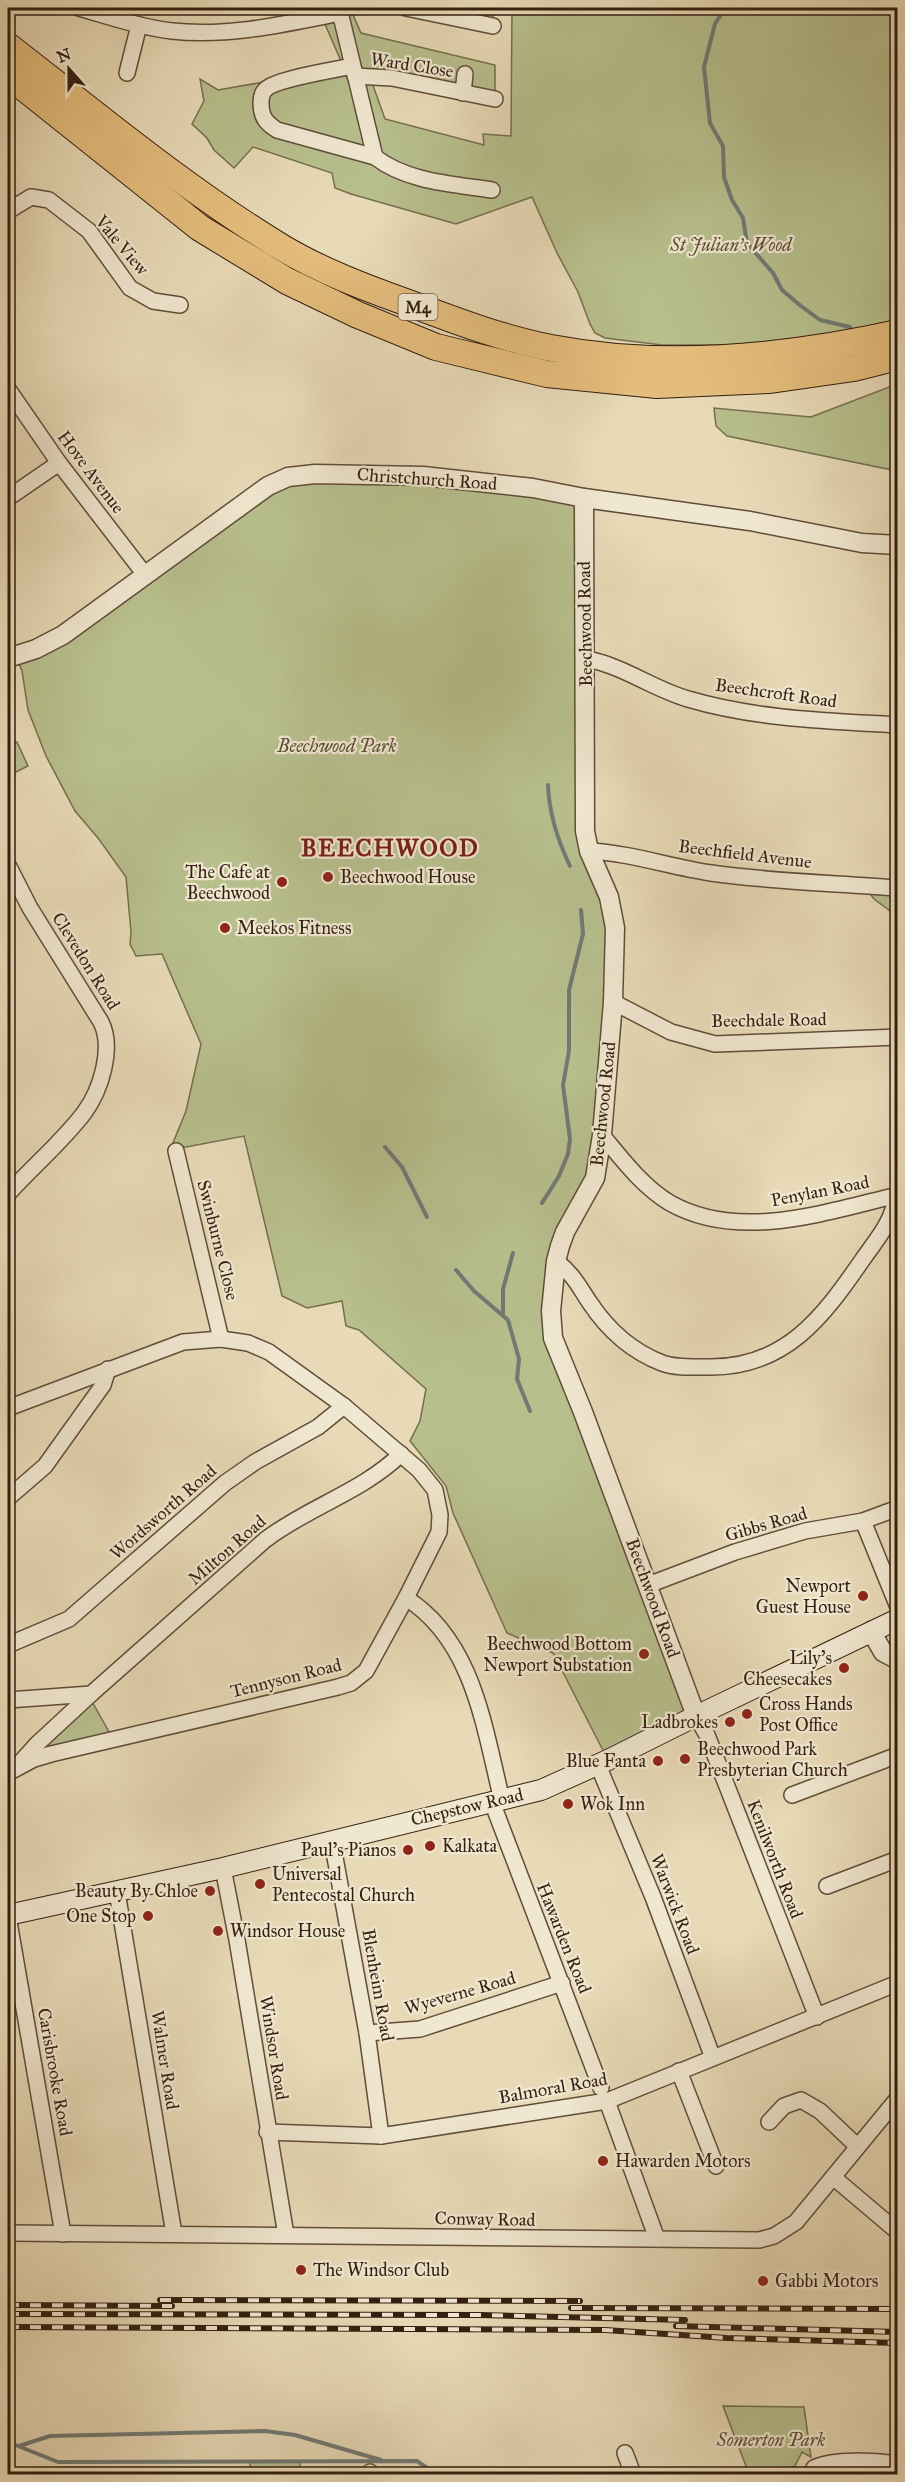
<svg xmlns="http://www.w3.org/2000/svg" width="905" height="2482" font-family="'IM FELL Great Primer',serif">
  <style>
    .green { fill: #b7bf8d; stroke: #756e4e; stroke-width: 1.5 }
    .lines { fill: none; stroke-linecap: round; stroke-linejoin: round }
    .stream { stroke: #717a75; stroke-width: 4 }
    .minor-casing { stroke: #604d39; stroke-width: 18 }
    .tertiary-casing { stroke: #604d39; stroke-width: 21 }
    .secondary-casing { stroke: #331e0f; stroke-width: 22 }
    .motorway-casing { stroke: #331e0f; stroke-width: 28 }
    .minor { stroke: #f0e7d0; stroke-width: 15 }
    .tertiary { stroke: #f0e7d0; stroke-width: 18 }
    .secondary { stroke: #f0e7d0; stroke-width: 20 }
    .motorway { stroke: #e4bd7c; stroke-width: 26 }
    .rail-casing { stroke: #331e0f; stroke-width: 6 }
    .rail { stroke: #f0e7d0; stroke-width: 4; stroke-dasharray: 11; stroke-linecap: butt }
    .poi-dot { fill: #8f2418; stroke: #f0e7d0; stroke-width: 2 }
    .labels { text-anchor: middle; stroke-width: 4.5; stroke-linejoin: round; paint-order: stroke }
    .shield { fill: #f0e7d0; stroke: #6c5a49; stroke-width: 1.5 }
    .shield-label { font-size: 16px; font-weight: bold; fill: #331e0f }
    .street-label { font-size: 18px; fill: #331e0f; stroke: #f0e7d0 }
    .park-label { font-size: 18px; font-style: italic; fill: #5b4e35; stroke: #f0e7d0 }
    .poi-label { font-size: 18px; fill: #331e0f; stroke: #f0e7d0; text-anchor: start }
    .district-label { font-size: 24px; font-weight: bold; letter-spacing: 1.5px; fill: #7a1f14; stroke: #f0e7d0 }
  </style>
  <rect width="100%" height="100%" fill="#e8dab7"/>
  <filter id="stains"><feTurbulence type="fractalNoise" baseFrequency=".00333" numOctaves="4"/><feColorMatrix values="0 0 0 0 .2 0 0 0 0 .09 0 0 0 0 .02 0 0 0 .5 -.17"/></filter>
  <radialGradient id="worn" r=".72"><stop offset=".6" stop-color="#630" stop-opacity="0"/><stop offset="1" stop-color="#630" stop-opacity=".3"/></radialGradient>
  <g class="green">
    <polygon points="318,8 350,8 361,33 495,65 495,99 370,77 385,119 484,145 483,134 511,136 512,8 897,8 897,322 823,338 738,345 662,345 605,338 595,333 590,324 578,292 557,253 532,197 456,224 351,194 335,188 332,173 253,147 234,168 214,150 207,138 192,124 204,101 200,79 218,90 344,68"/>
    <polygon points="406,8 493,8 493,26"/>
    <polygon points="897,384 897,471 727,436 716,426 714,408 811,417"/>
    <polygon points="315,474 584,498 585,810 609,897 602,1135 565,1232 551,1311 696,1716 608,1760 553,1653 507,1633 453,1513 446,1486 410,1441 420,1421 426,1389 359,1330 346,1326 342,1301 307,1308 282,1296 244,1136 170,1150 186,1111 201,1044 162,954 136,956 130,944 131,932 126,877 98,838 75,811 46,756 28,710 22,671 16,656 36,649 239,505"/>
    <polygon points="17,742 28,766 8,776 8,747"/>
    <polygon points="864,886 897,888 897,916 874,899"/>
    <polygon points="89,1696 113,1739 28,1753"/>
    <polygon points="723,2406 804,2407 811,2457 802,2452 795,2466 772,2474 749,2474"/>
    <rect x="250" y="2462" width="50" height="12"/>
  </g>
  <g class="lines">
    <g class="stream">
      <polyline points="725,8 715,24 704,67 710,123 723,146 724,177 732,200 743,218 747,243 773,273 782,290 801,306 820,320 850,327"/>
      <path d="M548,785C549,814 558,841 570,866"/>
      <polyline points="385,1147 402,1167 427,1217"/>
      <polyline points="542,1203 559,1176 568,1154 570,1139 563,1085 569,1051 569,990 583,934 581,910"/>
      <polyline points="456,1270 474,1291 508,1320 519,1359 517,1379 530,1411"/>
      <polyline points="503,1313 503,1289 513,1253"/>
      <polyline points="8,2442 58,2462 417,2461 433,2472"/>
      <polyline points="19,2446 50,2436 265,2431 295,2435 381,2460"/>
    </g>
    <defs>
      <g id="minor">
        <path d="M79,8C110,17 140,27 172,31C229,37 285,24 340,13"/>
        <polyline points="339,8 375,157"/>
        <polyline points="406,8 493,26"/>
        <path d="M352,66C336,70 274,79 265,90C262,93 261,99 261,103C261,117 266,123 277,130L375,157C407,182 453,184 492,190"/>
        <polyline points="127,73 139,25"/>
        <polyline points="355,76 392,78 495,99"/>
        <polyline points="463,93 465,74"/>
        <polyline points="8,211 31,197 49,200 89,231 130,288 153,301 180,305"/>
        <polyline points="8,389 59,463 146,576"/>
        <polyline points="8,498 59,463"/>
        <path d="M586,659C622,665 653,689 688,699C756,719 827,721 898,725"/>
        <path d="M589,851C631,853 670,867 711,873C773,882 835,883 898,888"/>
        <path d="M8,865L30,908L101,1022C114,1048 101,1090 84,1113C62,1142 32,1167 8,1194"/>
        <polyline points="613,1002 671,1032 715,1044 898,1037"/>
        <path d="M602,1135C622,1159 643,1187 670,1203C739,1242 826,1212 898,1195"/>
        <polyline points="176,1151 221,1339"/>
        <path d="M556,1261C573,1274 578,1285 590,1303C608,1330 631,1351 662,1363C675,1368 693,1367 707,1367C785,1369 823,1317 863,1259C877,1239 894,1220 896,1195"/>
        <polyline points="8,1408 183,1342 221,1339 248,1343 269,1352 344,1406 419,1470 435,1490 440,1515 439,1532 406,1598 366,1671 351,1683 338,1687 51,1754 34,1759 8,1773"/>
        <polyline points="8,1498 45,1466 103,1385 108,1369"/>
        <polyline points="863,1521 898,1607"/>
        <polyline points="648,1585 735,1552 805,1531 863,1521 898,1508"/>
        <path d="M406,1598C474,1641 484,1728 502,1800"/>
        <polyline points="8,1645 69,1619 225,1483 255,1462 318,1427 344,1406"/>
        <path d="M8,1700L91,1694L265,1540C308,1507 362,1492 401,1454"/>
        <polyline points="696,1716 707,1735 817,2017"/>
        <polyline points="19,1764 37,1744 91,1694"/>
        <polyline points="598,1765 653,1897 713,2058"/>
        <polyline points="792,1795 898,1755"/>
        <polyline points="492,1802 601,2088"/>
        <polyline points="332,1841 367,2033 381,2136"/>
        <polyline points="223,1868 237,1940 286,2235"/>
        <polyline points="827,1886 898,1859"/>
        <polyline points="117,1892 174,2234"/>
        <polyline points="8,1916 63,2234"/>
        <polyline points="367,2033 420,2029 562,1983"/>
        <polyline points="679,2071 716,2166"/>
        <polyline points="607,2101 657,2239"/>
        <polyline points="769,2122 784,2106 801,2100 820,2111 857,2146"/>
        <polyline points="267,2132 381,2136 607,2101 898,1983"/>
        <polyline points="833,2177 898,2232"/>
        <polyline points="8,2233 759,2240 774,2236 796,2222 898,2098"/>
        <polyline points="625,2453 633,2474"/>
        <polyline points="370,2472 370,2474"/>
        <path d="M811,2474L814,2468C833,2458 876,2461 898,2464"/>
      </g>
      <g id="tertiary">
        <polyline points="584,498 585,831 589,851 609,897 615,928 613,1002 602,1135 595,1178 565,1232 560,1246 556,1261 551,1311 553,1338 583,1412 696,1716"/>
        <polyline points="8,658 36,649 63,635 268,486 288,477 315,474 423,476 533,488 584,498 750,521 862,543 898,545"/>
        <polyline points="871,1631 883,1652 898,1660"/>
      </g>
      <polyline id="secondary" points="8,1915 223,1868 541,1790 608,1760 696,1716 898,1619"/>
      <g id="motorway">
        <path d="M8,46C97,115 184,188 281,247C321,271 366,288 411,304C456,321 504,339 551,348C666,370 785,358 898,333"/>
        <polyline points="8,75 200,228 287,281 358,315 436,347 547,374 657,385 770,380 854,368 898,357"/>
      </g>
    </defs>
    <use href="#minor" class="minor-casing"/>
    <use href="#tertiary" class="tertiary-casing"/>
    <use href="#secondary" class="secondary-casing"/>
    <use href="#motorway" class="motorway-casing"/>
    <use href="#minor" class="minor"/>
    <use href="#tertiary" class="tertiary"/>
    <use href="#secondary" class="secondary"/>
    <use href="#motorway" class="motorway"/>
    <defs>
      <g id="rail">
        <polyline points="160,2300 580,2301"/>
        <polyline points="8,2305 172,2306"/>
        <polyline points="571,2308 898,2309"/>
        <polyline points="8,2314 480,2315 685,2320"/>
        <polyline points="676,2326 898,2332"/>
        <polyline points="8,2327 605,2330 727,2338 898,2343"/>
      </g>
    </defs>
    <use href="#rail" class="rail-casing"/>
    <use href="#rail" class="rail"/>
  </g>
  <g class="poi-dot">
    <circle cx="328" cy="877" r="6"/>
    <circle cx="282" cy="882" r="6"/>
    <circle cx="225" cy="928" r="6"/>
    <circle cx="863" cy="1596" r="6"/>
    <circle cx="644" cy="1654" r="6"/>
    <circle cx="844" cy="1668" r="6"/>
    <circle cx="747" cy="1714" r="6"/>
    <circle cx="730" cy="1722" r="6"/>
    <circle cx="685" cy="1759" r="6"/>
    <circle cx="658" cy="1761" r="6"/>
    <circle cx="568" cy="1804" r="6"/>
    <circle cx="430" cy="1846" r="6"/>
    <circle cx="408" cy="1850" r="6"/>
    <circle cx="260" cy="1884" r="6"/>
    <circle cx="210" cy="1891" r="6"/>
    <circle cx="148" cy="1916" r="6"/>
    <circle cx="218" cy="1931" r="6"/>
    <circle cx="603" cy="2161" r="6"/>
    <circle cx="301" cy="2270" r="6"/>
    <circle cx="763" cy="2281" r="6"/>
  </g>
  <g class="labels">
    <rect class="shield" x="398.5" y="294" width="39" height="26" rx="4.5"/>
    <g class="shield-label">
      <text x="418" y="313">M4</text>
    </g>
    <g class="street-label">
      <text transform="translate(412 65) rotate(9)" y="6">Ward Close</text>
      <text transform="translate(122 245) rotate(50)" y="6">Vale View</text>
      <text transform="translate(91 472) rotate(53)" y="6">Hove Avenue</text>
      <text transform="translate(427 479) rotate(4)" y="6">Christchurch Road</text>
      <text transform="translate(585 624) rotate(-91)" y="6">Beechwood Road</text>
      <text transform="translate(776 693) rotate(8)" y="6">Beechcroft Road</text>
      <text transform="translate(745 854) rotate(7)" y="6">Beechfield Avenue</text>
      <text transform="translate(86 961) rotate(58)" y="6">Clevedon Road</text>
      <text transform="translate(769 1020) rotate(-1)" y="6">Beechdale Road</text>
      <text transform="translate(603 1104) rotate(-84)" y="6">Beechwood Road</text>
      <text transform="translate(820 1191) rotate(-11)" y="6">Penylan Road</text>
      <text transform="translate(218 1240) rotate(76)" y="6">Swinburne Close</text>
      <text transform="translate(163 1512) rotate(-41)" y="6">Wordsworth Road</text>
      <text transform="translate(766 1524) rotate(-16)" y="6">Gibbs Road</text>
      <text transform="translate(227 1550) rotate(-41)" y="6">Milton Road</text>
      <text transform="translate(653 1598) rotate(70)" y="6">Beechwood Road</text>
      <text transform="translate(286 1678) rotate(-14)" y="6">Tennyson Road</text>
      <text transform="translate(467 1807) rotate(-13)" y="6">Chepstow Road</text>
      <text transform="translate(775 1859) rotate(69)" y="6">Kenilworth Road</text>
      <text transform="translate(675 1904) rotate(69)" y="6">Warwick Road</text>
      <text transform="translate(564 1938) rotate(68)" y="6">Hawarden Road</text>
      <text transform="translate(378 1985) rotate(80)" y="6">Blenheim Road</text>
      <text transform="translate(460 1993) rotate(-16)" y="6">Wyeverne Road</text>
      <text transform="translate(274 2048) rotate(81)" y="6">Windsor Road</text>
      <text transform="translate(165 2060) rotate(81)" y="6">Walmer Road</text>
      <text transform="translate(55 2072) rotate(80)" y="6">Carisbrooke Road</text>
      <text transform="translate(553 2088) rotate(-10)" y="6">Balmoral Road</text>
      <text transform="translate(485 2219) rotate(1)" y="6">Conway Road</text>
    </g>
    <g class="park-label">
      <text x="731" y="251">St Julian's Wood</text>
      <text x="337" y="752">Beechwood Park</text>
      <text x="771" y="2446">Somerton Park</text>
    </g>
    <g class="poi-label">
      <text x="270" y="878" text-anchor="end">The Cafe at<tspan x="270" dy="21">Beechwood</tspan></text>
      <text x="340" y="883">Beechwood House</text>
      <text x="237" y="934">Meekos Fitness</text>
      <text x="851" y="1592" text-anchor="end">Newport<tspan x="851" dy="21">Guest House</tspan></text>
      <text x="632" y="1650" text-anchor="end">Beechwood Bottom<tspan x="632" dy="21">Newport Substation</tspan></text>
      <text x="832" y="1664" text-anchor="end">Lily's<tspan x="832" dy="21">Cheesecakes</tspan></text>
      <text x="759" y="1710">Cross Hands<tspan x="759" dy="21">Post Office</tspan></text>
      <text x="718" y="1728" text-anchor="end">Ladbrokes</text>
      <text x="697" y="1755">Beechwood Park<tspan x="697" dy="21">Presbyterian Church</tspan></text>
      <text x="646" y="1767" text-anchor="end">Blue Fanta</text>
      <text x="580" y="1810">Wok Inn</text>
      <text x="442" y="1852">Kalkata</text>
      <text x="396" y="1856" text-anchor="end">Paul's Pianos</text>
      <text x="272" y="1880">Universal<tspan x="272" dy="21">Pentecostal Church</tspan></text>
      <text x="198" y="1897" text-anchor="end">Beauty By Chloe</text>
      <text x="136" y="1922" text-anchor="end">One Stop</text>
      <text x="230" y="1937">Windsor House</text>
      <text x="615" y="2167">Hawarden Motors</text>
      <text x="313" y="2276">The Windsor Club</text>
      <text x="775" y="2287">Gabbi Motors</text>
    </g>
    <g class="district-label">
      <text x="390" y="856">BEECHWOOD</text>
    </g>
  </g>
  <rect width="905" height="2482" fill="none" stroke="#e8dab7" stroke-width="30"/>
  <rect x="9" y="9" width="887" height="2464" fill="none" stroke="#331e0f" stroke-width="3"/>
  <rect x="15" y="15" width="875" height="2452" fill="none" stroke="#331e0f" stroke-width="1.5"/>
  <g transform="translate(69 69) rotate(339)" stroke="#f0e7d0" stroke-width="4.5" paint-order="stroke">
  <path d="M0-4.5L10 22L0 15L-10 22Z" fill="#331e0f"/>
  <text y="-9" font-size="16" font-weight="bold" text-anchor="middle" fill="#331e0f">N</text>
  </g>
  <rect width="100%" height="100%" filter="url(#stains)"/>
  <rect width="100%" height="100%" fill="url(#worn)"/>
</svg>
